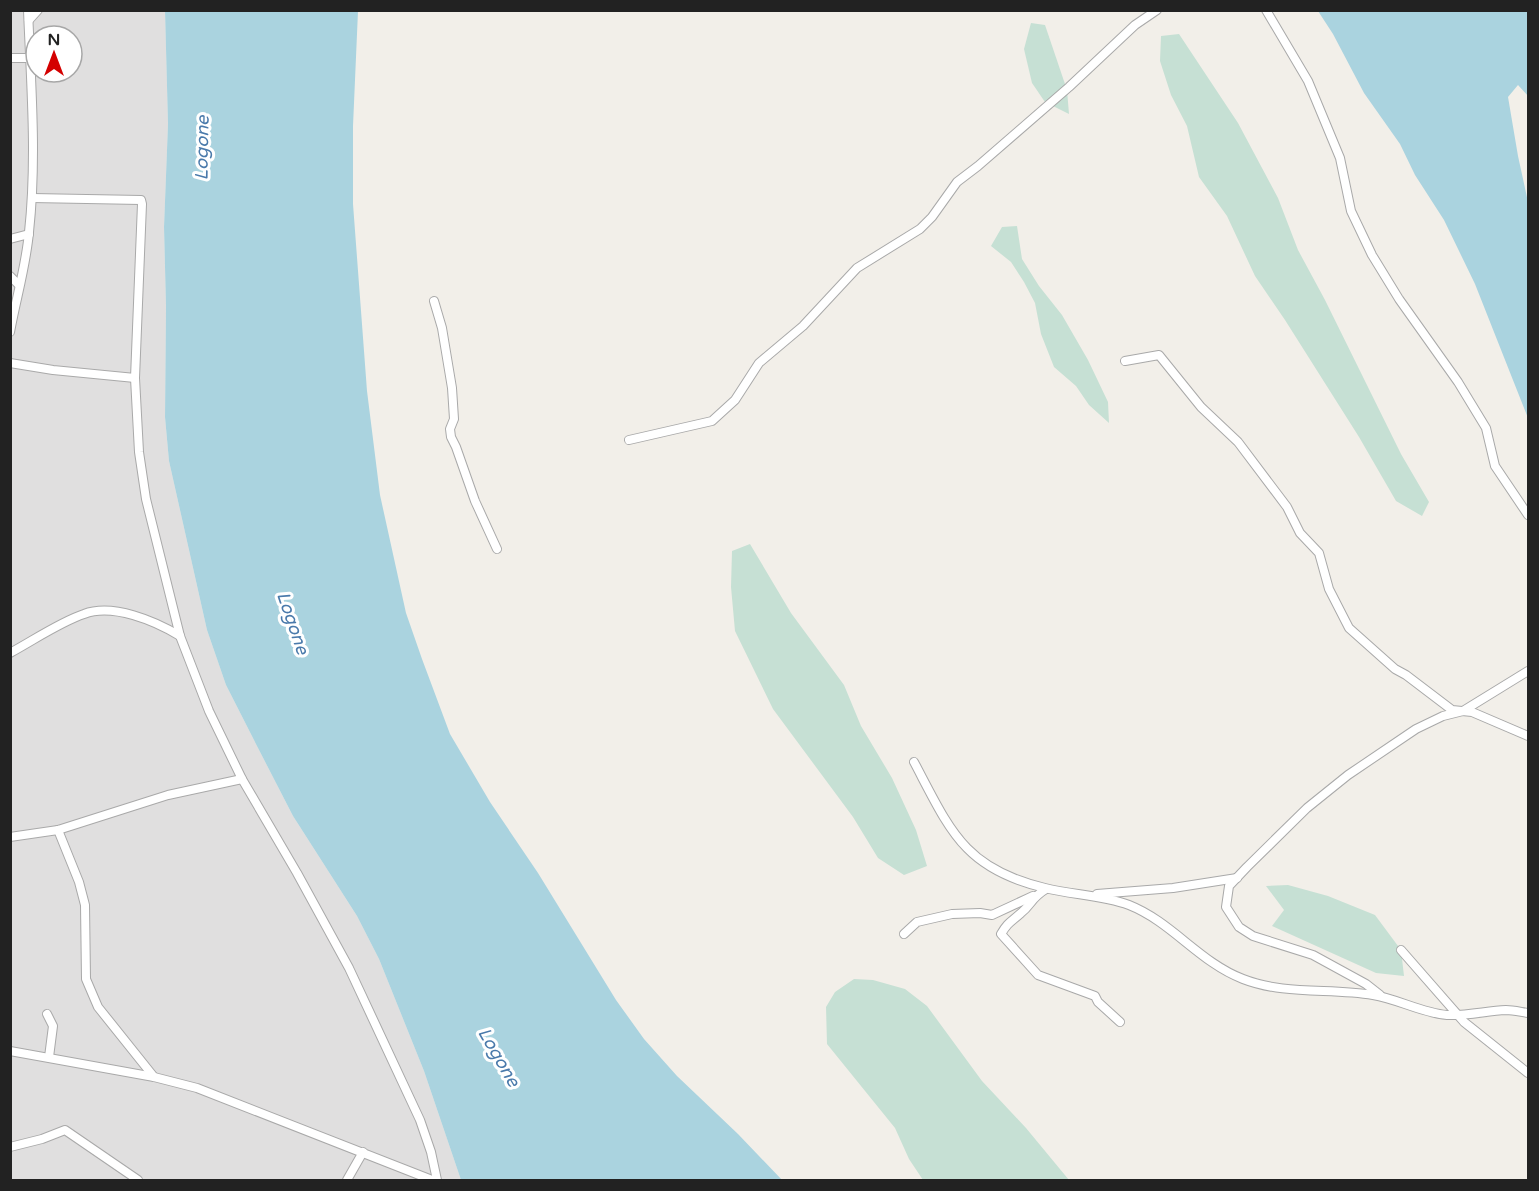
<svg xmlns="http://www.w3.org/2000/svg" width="1539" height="1191" font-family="'Varela Round',sans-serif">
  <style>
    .residential { fill: #e0dfdf; fill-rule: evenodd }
    .wetland { fill: #c6e0d4 }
    .water { fill: #aad3df }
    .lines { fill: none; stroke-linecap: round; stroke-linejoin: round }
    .minor-casing { stroke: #a9a9a9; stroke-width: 10 }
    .minor { stroke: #fff; stroke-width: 8 }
    .labels { text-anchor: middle; stroke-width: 6; stroke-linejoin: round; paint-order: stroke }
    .water-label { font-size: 18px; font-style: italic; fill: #4a7aab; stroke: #fff }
  </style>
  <rect width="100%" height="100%" fill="#f2efe9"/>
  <path class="residential" d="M10,11H165L168,124L164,227L166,307L165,417L169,461L207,630L226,685L258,748L293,816L357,916L379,959L424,1071L461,1180H11ZM36,36H72V72H36Z"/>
  <g class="wetland">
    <polygon points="1031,23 1045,25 1067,90 1069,114 1045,102 1032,83 1024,49"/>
    <polygon points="1179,34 1238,123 1278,198 1298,250 1325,300 1401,454 1429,502 1422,516 1396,501 1359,437 1285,320 1255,276 1227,216 1199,177 1187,126 1171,95 1160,61 1161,36"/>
    <polygon points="1017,226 1022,259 1039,286 1062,315 1088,360 1108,402 1109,423 1089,405 1076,386 1054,367 1041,334 1035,303 1024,282 1011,262 991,246 1002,227"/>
    <polygon points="750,544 791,613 844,685 861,726 892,778 916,830 927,866 904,875 878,858 853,817 773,709 735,631 731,587 732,551"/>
    <polygon points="1288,885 1328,896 1375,915 1401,950 1404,976 1376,973 1272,926 1284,910 1266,886"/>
    <polygon points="854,979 873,980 905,989 927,1006 982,1081 1026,1128 1069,1180 923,1180 909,1159 895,1128 827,1044 826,1007 835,992"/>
  </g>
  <g class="water">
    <polygon points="165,11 358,11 353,126 353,204 367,391 380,495 406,613 422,659 450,734 490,802 538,873 616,1000 644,1039 677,1076 738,1134 782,1180 461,1180 424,1071 379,959 357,916 293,816 258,748 226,685 207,630 169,461 165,417 166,307 164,227 168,124"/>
    <polygon points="1318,11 1528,11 1528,96 1518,85 1508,97 1518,156 1528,202 1528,418 1475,284 1444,220 1415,175 1400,144 1364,93 1333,34"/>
  </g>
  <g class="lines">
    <defs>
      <g id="minor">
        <polyline points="1266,10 1308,81 1340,158 1351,211 1372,255 1399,299 1458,382 1486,428 1495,466 1528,515"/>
        <polyline points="29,20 38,10"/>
        <polyline points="10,58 30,58"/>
        <polyline points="32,198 141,200 142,204 135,378 139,452 146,499 180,636 209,711 242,779 297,873 349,968 420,1120 431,1152 437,1180"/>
        <polyline points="10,239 29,234"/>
        <polyline points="10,276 19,285"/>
        <polyline points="434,301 442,328 452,388 454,419 450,429 451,437 456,447 475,501 497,549"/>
        <path d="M10,332C16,299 26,266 29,232C37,159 31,84 28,10"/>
        <polyline points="1125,361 1159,355 1201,407 1238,442 1287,507 1300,533 1319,553 1329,589 1349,628 1395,669 1406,675 1452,710 1472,712 1528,736"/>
        <polyline points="10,363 53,370 135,378"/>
        <polyline points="629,440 712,421 735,400 759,363 803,326 857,268 920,229 932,217 957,182 978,166 1069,87 1135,25 1157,10"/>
        <path d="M10,653C34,640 60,622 84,614C113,603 155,621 180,636"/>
        <path d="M914,762C950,830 964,869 1045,888C1073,895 1102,895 1129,905C1172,922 1199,962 1243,979C1284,995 1330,988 1373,995C1398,999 1422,1013 1447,1015C1467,1016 1486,1011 1506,1010C1513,1010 1521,1012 1528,1013"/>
        <polyline points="58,830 79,882 85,905 86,979 98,1007 154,1077"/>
        <polyline points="10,837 58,830 168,795 242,779"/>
        <path d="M1046,889C1031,898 1032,904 1021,913C1011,922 1008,922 1001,934L1038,975L1095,996L1098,1002L1120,1022"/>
        <polyline points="1097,894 1173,888 1237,878"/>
        <polyline points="904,934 917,922 952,914 980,913 992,915 1033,896"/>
        <polyline points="1401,950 1464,1022 1528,1073"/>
        <polyline points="1380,995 1366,984 1313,955 1253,936 1239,927 1226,907 1229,886 1247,867 1307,808 1348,775 1416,729 1443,716 1463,711 1528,671"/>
        <polyline points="47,1014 53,1026 49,1057"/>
        <polyline points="10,1051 154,1077 197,1088 432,1180"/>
        <polyline points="10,1147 42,1139 65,1130 138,1180"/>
        <polyline points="347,1180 363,1152"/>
      </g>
    </defs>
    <use href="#minor" class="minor-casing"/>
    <use href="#minor" class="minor"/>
  </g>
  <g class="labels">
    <g class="water-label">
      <text transform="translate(202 148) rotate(-89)" y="6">Logone</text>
      <text transform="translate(293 623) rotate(71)" y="6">Logone</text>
      <text transform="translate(499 1057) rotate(60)" y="6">Logone</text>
    </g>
  </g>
  <rect width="1539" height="1191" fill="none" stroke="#222222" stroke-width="24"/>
  <g transform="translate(54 54)"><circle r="28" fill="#ffffff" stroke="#a7a7a7" stroke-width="1.5"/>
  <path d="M0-4.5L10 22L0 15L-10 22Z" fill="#d40000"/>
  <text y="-9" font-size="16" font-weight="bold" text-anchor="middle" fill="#222222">N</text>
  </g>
</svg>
